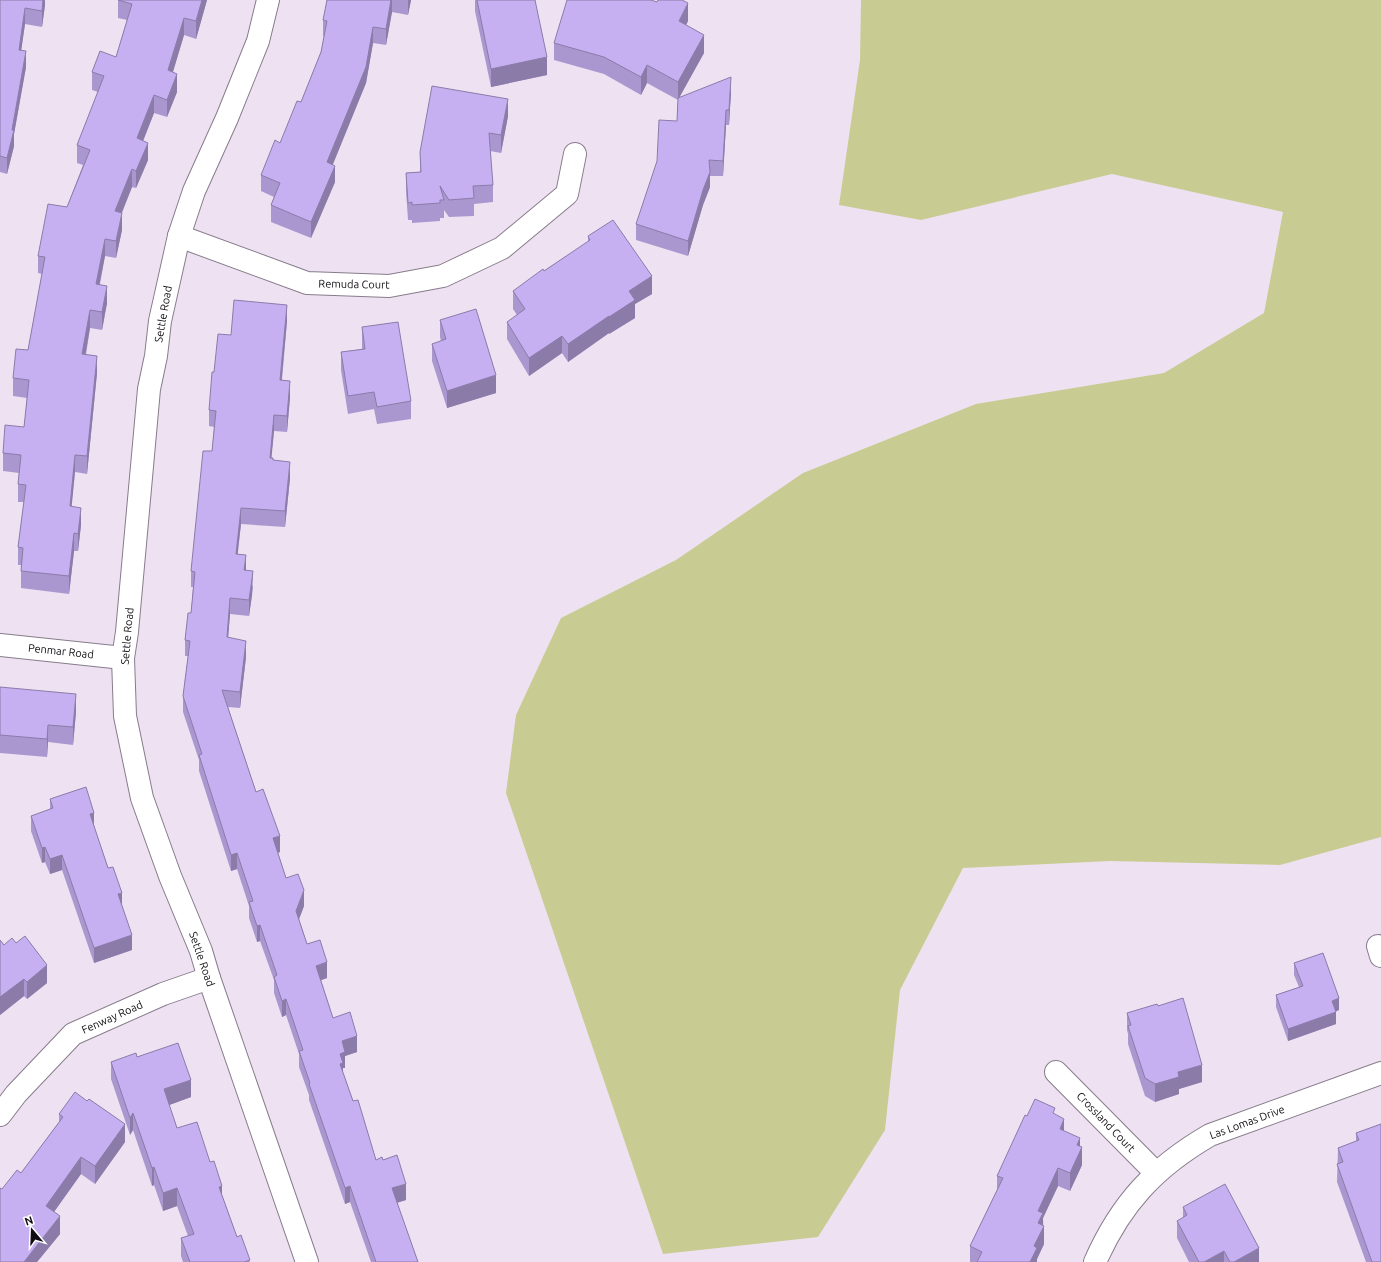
<svg xmlns="http://www.w3.org/2000/svg" width="1381" height="1262" font-family="Ubuntu,sans-serif">
  <style>
    .green { fill: #c8cc93 }
    .lines { fill: none; stroke-linecap: round; stroke-linejoin: round }
    .street-casing { stroke: #877c8b; stroke-width: 24 }
    .street { stroke: #fff; stroke-width: 22 }
    .wall { fill: #ab97d0 }
    .shaded-wall { fill: #8b7ba9 }
    .building { fill: #c7b0f2; stroke: #8b7ba9 }
    .labels { text-anchor: middle; stroke-width: 3; stroke-linejoin: round; paint-order: stroke }
    .street-label { font-size: 11px; fill: #100c11; stroke: #fff }
  </style>
  <rect width="100%" height="100%" fill="#eee2f2"/>
  <polygon class="green" points="861,0 1381,0 1381,837 1280,865 1110,861 963,868 900,990 885,1130 818,1237 663,1254 506,793 516,715 561,618 676,560 803,473 976,404 1164,373 1264,313 1283,212 1112,174 921,220 839,205 860,60"/>
  <g class="lines">
    <defs>
      <g id="street">
        <polyline points="268,0 258,41 227,118 194,191 179,236 160,321 156,356 149,389 127,632 123,658 125,716 142,798 170,876 201,951 209,978 307,1262"/>
        <polyline points="179,236 307,283 389,286 443,276 502,248 567,194 575,154"/>
        <polyline points="0,645 123,658"/>
        <polyline points="1378,946 1381,956"/>
        <polyline points="1056,1072 1156,1173"/>
        <polyline points="0,1115 16,1094 73,1034 163,994 209,978"/>
        <path d="M1095,1262C1121,1203 1155,1167 1210,1135L1381,1073"/>
      </g>
    </defs>
    <use href="#street" class="street-casing"/>
    <use href="#street" class="street"/>
  </g>
  <g class="wall">
    <polygon points="0,0 45,0 45,5 42,27 25,24 21,50 26,67 14,134 14,146 7,174 0,172"/>
    <polygon points="118,0 207,0 196,39 184,35 173,72 177,92 167,117 154,113 143,141 148,160 136,188 132,187 122,213 122,230 116,258 105,256 100,284 107,303 102,330 90,328 86,355 97,373 87,474 75,472 71,507 81,525 78,551 74,551 69,594 21,588 21,565 18,565 18,547 24,502 18,502 18,484 19,473 3,471 3,453 24,427 27,398 13,396 13,378 28,350 42,274 38,273 38,256 67,207 83,165 77,163 77,145 98,92 92,90 92,72 116,57 127,20 118,18"/>
    <polygon points="327,0 411,0 408,15 392,12 386,45 373,43 366,83 332,165 335,182 311,238 271,222 271,205 274,197 261,191 261,175 280,143 301,102 321,52 324,36 323,36 323,20"/>
    <polygon points="475,0 535,0 547,75 491,87 475,11"/>
    <polygon points="688,21 686,25 704,53 679,97 731,92 729,125 726,125 723,176 710,176 710,187 703,205 688,256 636,240 636,224 677,121 678,100 647,83 641,95 604,74 554,60 554,43"/>
    <polygon points="508,116 501,153 490,151 493,185 493,202 474,204 474,216 449,217 444,210 444,218 440,218 440,221 412,223 412,220 408,220 406,191 406,173 420,172 420,152"/>
    <polygon points="588,236 652,294 635,304 635,318 609,334 609,333 568,362 562,353 529,376 507,339 507,322 517,315 513,309 513,291 588,242"/>
    <polygon points="440,320 496,393 447,408 432,361 432,344 441,341 440,337"/>
    <polygon points="287,321 282,380 290,397 287,432 274,431 271,458 290,478 285,527 241,524 237,554 246,570 253,587 252,595 249,616 230,614 228,637 246,657 240,708 228,707 256,792 280,852 278,853 286,878 304,906 299,919 307,944 327,978 321,980 333,1018 357,1052 345,1056 345,1068 343,1068 343,1073 353,1101 376,1160 383,1160 406,1200 397,1203 418,1262 371,1262 350,1202 345,1204 309,1100 309,1095 299,1067 299,1054 286,1015 282,1017 274,993 274,980 260,941 257,942 249,918 249,906 237,869 231,871 199,771 199,760 183,712 183,696 188,656 185,656 185,640 191,613 193,587 191,587 191,571 212,451 214,427 209,426 209,410 214,372 231,335"/>
    <polygon points="362,327 411,401 411,419 377,424 374,409 348,414 341,370 341,352 362,349"/>
    <polygon points="0,687 76,712 73,745 48,742 47,757 0,753"/>
    <polygon points="50,799 94,827 122,907 132,950 94,963 62,870 50,874 45,862 42,863 31,831 31,816 50,810"/>
    <polygon points="0,940 4,945 47,983 27,999 24,996 0,1015"/>
    <polygon points="1294,963 1339,1010 1336,1011 1336,1024 1288,1041 1276,1007 1276,995 1299,987 1294,975"/>
    <polygon points="1158,1006 1202,1082 1179,1089 1179,1094 1155,1102 1145,1096 1128,1044 1128,1034 1127,1030 1127,1013"/>
    <polygon points="137,1057 191,1097 169,1105 177,1128 210,1162 237,1237 250,1262 183,1262 181,1256 181,1238 188,1236 177,1206 163,1211 154,1185 152,1186 133,1130 130,1135 111,1079 111,1062"/>
    <polygon points="59,1114 125,1142 95,1184 81,1174 54,1212 60,1234 37,1262 0,1262 2,1189 21,1173 59,1122"/>
    <polygon points="1055,1114 1064,1131 1080,1147 1082,1165 1070,1191 1058,1186 1043,1218 1044,1244 1037,1259 1037,1262 970,1262 970,1246 997,1190 997,1176 1027,1116"/>
    <polygon points="1381,1124 1381,1262 1366,1262 1337,1182 1338,1148 1356,1142 1356,1133"/>
    <polygon points="1183,1207 1259,1262 1189,1262 1177,1238 1177,1221 1183,1218"/>
  </g>
  <g class="shaded-wall">
    <polygon points="43,0 45,0 45,5 42,27 42,11"/>
    <polygon points="202,0 207,0 196,39 196,21"/>
    <polygon points="391,0 392,0 392,12 386,45 386,29"/>
    <polygon points="408,0 411,0 408,15"/>
    <polygon points="688,3 688,21 679,39 679,21"/>
    <polygon points="25,8 25,24 19,66 19,50"/>
    <polygon points="184,18 184,35 168,88 168,70"/>
    <polygon points="373,27 373,43 366,83 327,179 327,162"/>
    <polygon points="704,35 704,53 678,100 678,82"/>
    <polygon points="26,51 26,67 14,134 14,146 7,174 7,158 12,130"/>
    <polygon points="547,57 547,75 491,87 491,69"/>
    <polygon points="647,65 647,83 641,95 641,77"/>
    <polygon points="177,74 177,92 167,117 167,100"/>
    <polygon points="731,77 731,92 729,125 729,110"/>
    <polygon points="154,95 154,113 137,156 137,138"/>
    <polygon points="508,99 508,116 501,153 501,135"/>
    <polygon points="726,110 726,125 723,176 723,161"/>
    <polygon points="148,143 148,160 136,188 136,171"/>
    <polygon points="335,166 335,182 311,238 311,222"/>
    <polygon points="132,169 132,187 115,229 115,211"/>
    <polygon points="710,172 710,187 703,205 688,256 688,241 703,190"/>
    <polygon points="122,213 122,230 116,258 116,241"/>
    <polygon points="105,239 105,256 96,301 96,284"/>
    <polygon points="652,276 652,294 635,304 635,318 609,334 609,317 629,291"/>
    <polygon points="107,286 107,303 102,330 102,312"/>
    <polygon points="287,305 287,321 280,396 280,380"/>
    <polygon points="90,310 90,328 82,372 82,354"/>
    <polygon points="609,316 609,333 568,362 568,344"/>
    <polygon points="562,336 562,353 529,376 529,358"/>
    <polygon points="97,356 97,373 87,474 87,456"/>
    <polygon points="496,375 496,393 447,408 447,391"/>
    <polygon points="290,381 290,397 287,432 287,416"/>
    <polygon points="274,415 274,431 270,474 270,458"/>
    <polygon points="75,455 75,472 70,524 70,506"/>
    <polygon points="290,462 290,478 285,527 285,511"/>
    <polygon points="81,508 81,525 78,551 78,534"/>
    <polygon points="241,508 241,524 236,570 236,554"/>
    <polygon points="74,533 74,551 69,594 69,576"/>
    <polygon points="246,555 246,571 244,570"/>
    <polygon points="253,571 252,595 249,616 249,600"/>
    <polygon points="230,598 230,614 227,653 227,637"/>
    <polygon points="246,641 246,657 240,708 240,692"/>
    <polygon points="76,694 76,712 73,745 73,727"/>
    <polygon points="48,725 48,742 47,757 47,739"/>
    <polygon points="94,813 94,828 90,814"/>
    <polygon points="280,836 280,852 273,854 273,838"/>
    <polygon points="45,847 45,862 42,863 42,848"/>
    <polygon points="237,853 237,869 231,871 231,855"/>
    <polygon points="62,855 62,870 50,874 50,859"/>
    <polygon points="304,890 304,906 296,927 296,911"/>
    <polygon points="122,893 122,908 118,894"/>
    <polygon points="260,925 260,941 257,942 257,926"/>
    <polygon points="132,935 132,950 94,963 94,948"/>
    <polygon points="327,962 327,978 316,982 316,966"/>
    <polygon points="47,965 47,983 27,999 27,982"/>
    <polygon points="24,979 24,996 0,1015 0,997"/>
    <polygon points="1339,998 1339,1010 1332,1013 1332,1001"/>
    <polygon points="286,999 286,1015 282,1017 282,1001"/>
    <polygon points="1336,1012 1336,1024 1288,1041 1288,1029"/>
    <polygon points="357,1036 357,1052 345,1056 345,1068 343,1068 343,1079 340,1080 340,1054 342,1041"/>
    <polygon points="1202,1065 1202,1082 1179,1089 1179,1094 1155,1102 1155,1084 1178,1072"/>
    <polygon points="191,1080 191,1097 164,1107 164,1089"/>
    <polygon points="133,1113 133,1130 130,1135 130,1118"/>
    <polygon points="1064,1119 1064,1137 1060,1129"/>
    <polygon points="125,1124 125,1142 95,1184 95,1166"/>
    <polygon points="1080,1138 1080,1150 1082,1147 1082,1165 1070,1191 1070,1173 1077,1145"/>
    <polygon points="81,1157 81,1174 46,1223 46,1206"/>
    <polygon points="154,1167 154,1185 152,1186 152,1168"/>
    <polygon points="1058,1168 1058,1186 1043,1218 1043,1229 1044,1226 1044,1244 1037,1259 1037,1262 1030,1262 1034,1246 1038,1211"/>
    <polygon points="406,1184 406,1200 392,1204 392,1188"/>
    <polygon points="222,1186 222,1204 219,1187"/>
    <polygon points="350,1186 350,1202 345,1204 345,1188"/>
    <polygon points="177,1188 177,1206 163,1211 163,1193"/>
    <polygon points="60,1216 60,1234 37,1262 24,1262"/>
    <polygon points="1259,1248 1259,1262 1234,1262"/>
    <polygon points="1224,1251 1224,1262 1204,1262"/>
  </g>
  <g class="building">
    <polygon points="0,0 43,0 42,11 25,8 19,50 26,51 12,130 14,130 7,158 0,156"/>
    <polygon points="118,0 202,0 196,21 184,18 168,70 177,74 167,100 154,95 137,138 148,143 136,171 132,169 115,211 122,213 116,241 105,239 96,284 107,286 102,312 90,310 82,354 97,356 87,456 75,455 70,506 81,508 78,534 74,533 69,576 21,571 23,548 18,547 26,485 18,484 21,455 3,453 5,425 24,427 29,380 13,378 16,349 28,350 45,257 38,256 48,204 67,207 90,150 77,145 104,76 92,72 100,51 116,57 132,4"/>
    <polygon points="327,0 391,0 386,29 373,27 366,67 327,162 335,166 311,222 271,205 280,183 261,175 275,140 280,143 297,101 301,102 321,52 327,21 323,20"/>
    <polygon points="477,0 535,0 547,57 491,69"/>
    <polygon points="567,0 651,0 657,2 658,0 682,0 688,3 679,21 704,35 678,82 647,65 641,77 604,57 554,43"/>
    <polygon points="731,77 729,110 726,110 723,161 709,160 710,172 703,190 688,241 636,224 657,161 659,120 677,121 678,98"/>
    <polygon points="432,86 508,99 501,135 489,133 493,185 473,186 474,198 449,200 440,186 444,200 440,200 440,203 412,205 412,202 408,203 406,173 421,172 420,152"/>
    <polygon points="613,220 652,276 629,291 635,300 609,317 609,316 568,344 562,336 529,358 507,322 525,309 513,291 543,269 544,271 590,240 588,236"/>
    <polygon points="234,300 287,305 280,380 290,381 287,416 274,415 270,458 273,458 273,460 290,462 285,511 241,508 236,554 246,555 244,570 253,571 252,579 249,600 230,598 227,637 246,641 240,692 222,690 256,792 263,789 280,836 273,838 286,878 298,874 304,890 296,911 307,944 320,940 327,962 316,966 333,1018 350,1012 357,1036 342,1041 345,1052 340,1054 343,1063 340,1064 353,1101 358,1100 376,1160 382,1157 383,1160 397,1155 406,1184 392,1188 418,1262 376,1262 350,1186 345,1188 309,1084 310,1083 299,1051 303,1050 286,999 282,1001 274,977 277,975 260,925 257,926 249,902 253,901 237,853 231,855 199,755 202,754 183,696 190,641 185,640 188,613 191,613 195,572 191,571 203,451 212,451 216,411 209,410 212,372 214,372 218,334 231,335"/>
    <polygon points="476,309 496,375 447,391 432,344 446,339 440,320"/>
    <polygon points="398,322 411,401 377,407 374,392 348,396 341,352 365,349 362,327"/>
    <polygon points="0,687 76,694 73,727 48,725 47,739 0,735"/>
    <polygon points="86,787 94,813 90,814 108,868 113,867 122,893 118,894 132,935 94,948 62,855 50,859 45,847 42,848 31,816 53,808 50,799"/>
    <polygon points="25,936 47,965 27,982 24,979 0,997 0,940 4,945 12,938 16,943"/>
    <polygon points="1323,953 1339,998 1332,1001 1336,1012 1288,1029 1276,995 1303,986 1294,963"/>
    <polygon points="1183,998 1202,1065 1178,1072 1179,1077 1155,1084 1145,1078 1128,1026 1131,1025 1127,1013 1157,1004 1158,1006"/>
    <polygon points="178,1043 191,1080 164,1089 177,1128 197,1122 210,1162 214,1161 222,1186 219,1187 237,1237 241,1235 250,1260 244,1262 190,1262 181,1238 194,1234 177,1188 163,1193 154,1167 152,1168 133,1113 130,1118 111,1062 136,1053 137,1057"/>
    <polygon points="75,1092 87,1101 89,1099 125,1124 95,1166 81,1157 46,1206 60,1216 24,1262 0,1262 0,1188 2,1189 17,1170 21,1173 63,1117 59,1114"/>
    <polygon points="1035,1099 1055,1108 1053,1113 1064,1119 1060,1129 1080,1138 1077,1145 1082,1147 1070,1173 1058,1168 1038,1211 1043,1213 1038,1223 1044,1226 1034,1246 1037,1248 1030,1262 977,1262 982,1252 970,1246 1003,1178 997,1176 1025,1115 1027,1116"/>
    <polygon points="1381,1124 1381,1262 1372,1262 1337,1164 1343,1162 1338,1148 1359,1140 1356,1133"/>
    <polygon points="1225,1184 1259,1248 1234,1262 1230,1262 1224,1251 1204,1262 1199,1262 1177,1221 1187,1215 1183,1207"/>
  </g>
  <g class="labels">
    <g class="street-label">
      <text transform="translate(354 284) rotate(1)" y="4">Remuda Court</text>
      <text transform="translate(163 314) rotate(-80)" y="4">Settle Road</text>
      <text transform="translate(127 636) rotate(-85)" y="4">Settle Road</text>
      <text transform="translate(61 651) rotate(6)" y="4">Penmar Road</text>
      <text transform="translate(202 959) rotate(71)" y="4">Settle Road</text>
      <text transform="translate(112 1017) rotate(-24)" y="4">Fenway Road</text>
      <text transform="translate(1106 1122) rotate(46)" y="4">Crossland Court</text>
      <text transform="translate(1247 1122) rotate(-20)" y="4">Las Lomas Drive</text>
    </g>
  </g>
  <g transform="translate(32 1230) rotate(341)" stroke="#ffffff" stroke-width="3" paint-order="stroke">
  <path d="M0-3L7 15L0 10L-7 15Z" fill="#100c11"/>
  <text y="-6" font-size="11" font-weight="bold" text-anchor="middle" fill="#100c11">N</text>
  </g>
</svg>
